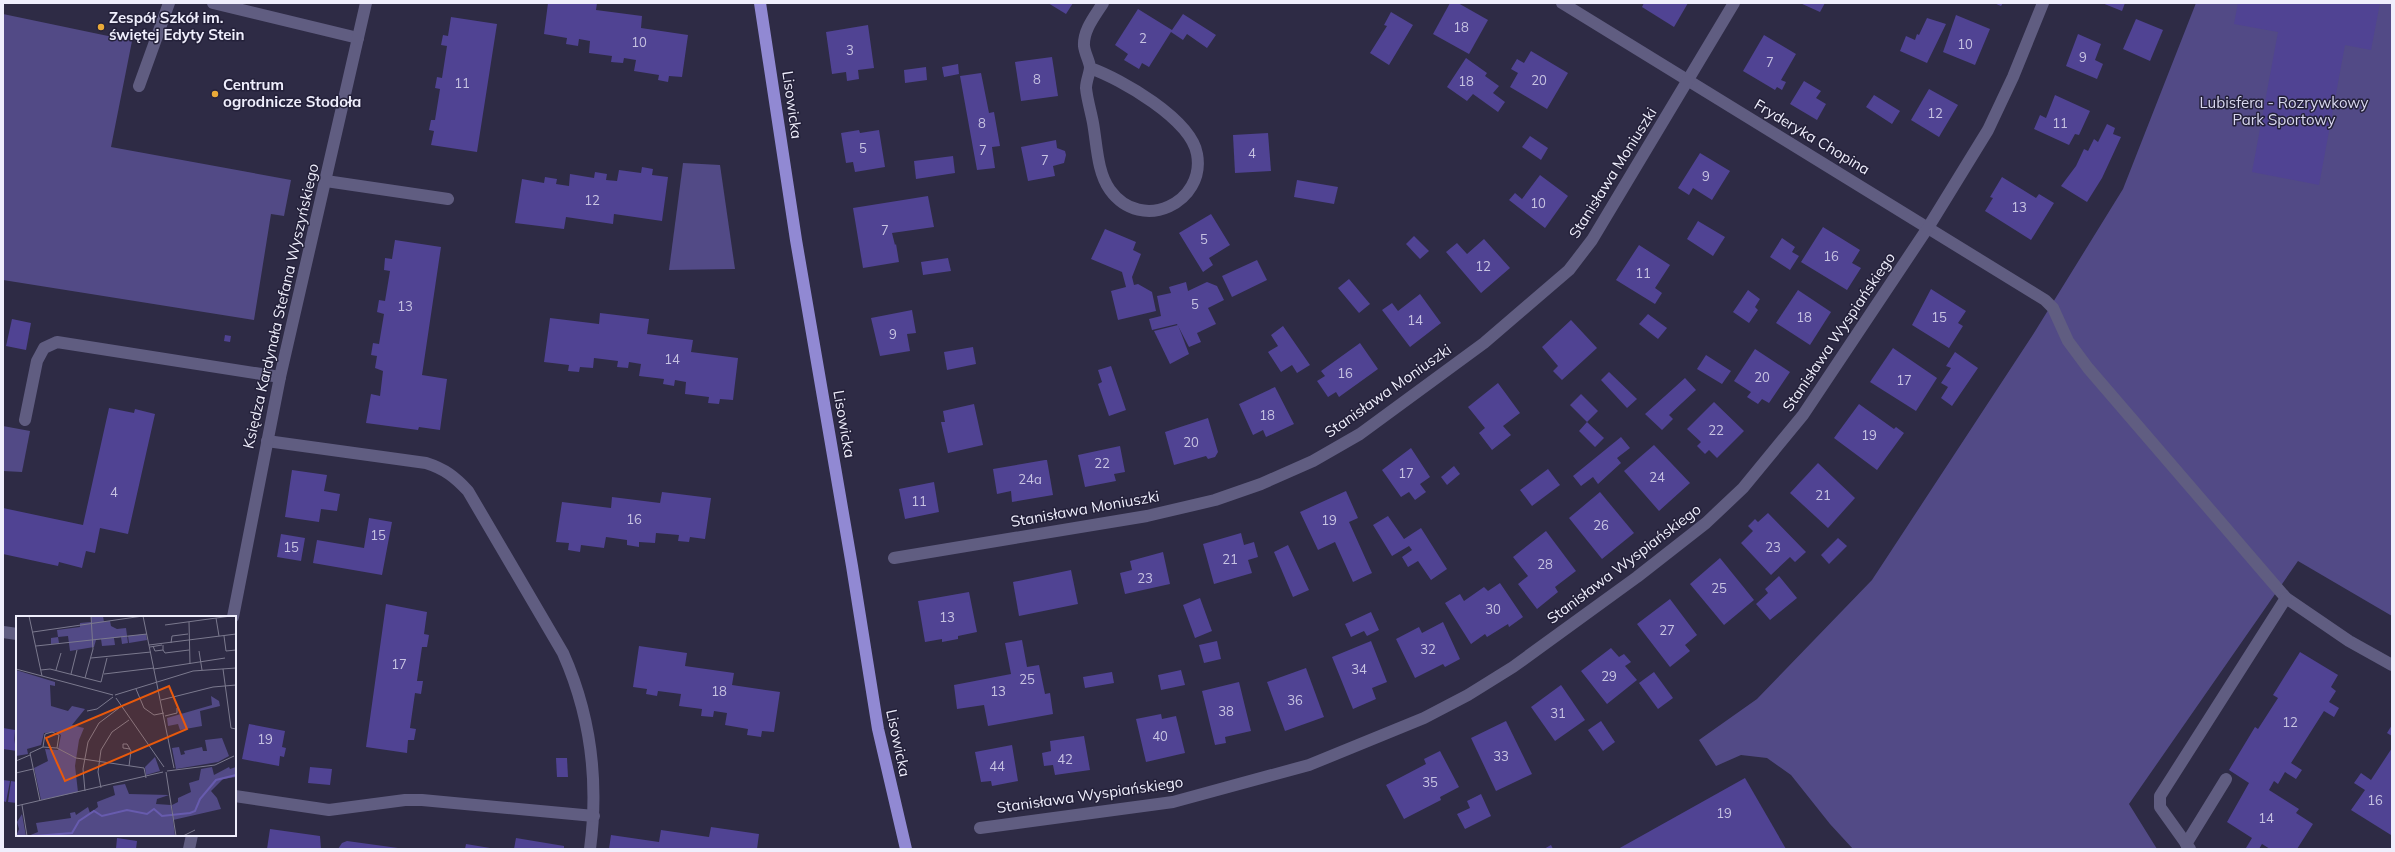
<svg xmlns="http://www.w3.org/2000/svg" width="2395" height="852" font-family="Mulish,sans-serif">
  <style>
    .green { fill: #524a86 }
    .building { fill: #504393 }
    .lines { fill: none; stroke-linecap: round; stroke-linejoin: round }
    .minor { stroke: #605d81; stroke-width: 12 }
    .major { stroke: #9189d3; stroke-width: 12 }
    .poi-dot { fill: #eaaa38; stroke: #24213a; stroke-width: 1.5 }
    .labels { text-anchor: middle; stroke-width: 3; stroke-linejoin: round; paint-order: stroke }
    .number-label { font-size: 13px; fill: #c7c3e2 }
    .poi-label { font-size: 15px; font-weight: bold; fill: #efeefc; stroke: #24213a; text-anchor: start }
    .park-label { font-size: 15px; fill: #d8d7ee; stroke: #24213a }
    .street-label { font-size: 15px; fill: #efeefc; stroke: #24213a }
    .inset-river { fill: none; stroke: #675bae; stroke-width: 2 }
    .inset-road { fill: none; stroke: #7b798e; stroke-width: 1 }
    .view { fill: #e8590c; fill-opacity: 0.15; stroke: #e8590c; stroke-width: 2 }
    .inset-edge { fill: none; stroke: #efeefc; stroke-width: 2 }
  </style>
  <rect width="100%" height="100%" fill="#2e2b45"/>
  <g class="green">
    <polygon points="2196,3 2392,3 2392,616 2298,561 2129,804 2157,849 1853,849 1830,824 1791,775 1767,758 1741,755 1716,766 1699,740 1757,699 1872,580 2034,333 2123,189"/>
    <polygon points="3,14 132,41 111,147 291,180 284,216 271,214 254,320 3,280"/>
    <polygon points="683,163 720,165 735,269 669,270"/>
    <polygon points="3,426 30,431 22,472 3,471"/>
  </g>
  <g class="building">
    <polygon points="548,3 597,3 596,10 642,16 641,28 688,35 682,77 669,76 668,82 658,80 659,75 634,71 636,60 624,58 623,63 611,62 612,56 589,53 590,41 579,39 578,46 566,44 567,38 544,34"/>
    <polygon points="1048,3 1073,3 1066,14"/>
    <polygon points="1450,3 1458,3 1488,20 1469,54 1433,34"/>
    <polygon points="1644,3 1688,3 1674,27 1642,7"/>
    <polygon points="1800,3 1825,3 1820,12"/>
    <polygon points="1994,3 2003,3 2001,6"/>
    <polygon points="2102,3 2125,3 2122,11"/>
    <polygon points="2238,3 2380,3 2371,50 2345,45 2319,185 2252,172 2278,32 2234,24"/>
    <polygon points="1138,9 1172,30 1183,14 1216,35 1207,48 1187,34 1183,40 1171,32 1149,67 1142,63 1139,69 1124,60 1128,54 1115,45"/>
    <polygon points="1391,12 1413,25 1389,65 1370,53 1387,26 1384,25"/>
    <polygon points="1956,15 1990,29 1975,65 1943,52"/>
    <polygon points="451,17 497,24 477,152 431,145 434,131 429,130 431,120 435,120 440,89 435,88 437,77 442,78 447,46 441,45 443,35 448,36"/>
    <polygon points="1927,18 1946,24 1927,63 1900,51 1906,36 1915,40 1917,34 1919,35"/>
    <polygon points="2136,19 2163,30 2150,61 2123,49"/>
    <polygon points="868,25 874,68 858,70 859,79 847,81 846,72 832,74 826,32"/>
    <polygon points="2078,34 2101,44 2095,60 2103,64 2097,79 2066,66"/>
    <polygon points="1764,35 1796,54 1781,80 1786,82 1782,90 1777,87 1775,90 1743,71"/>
    <polygon points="1531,51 1568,73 1547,109 1510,87 1518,73 1511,69 1517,59 1524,63"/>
    <polygon points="1052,57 1058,96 1021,101 1015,62"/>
    <polygon points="1466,58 1487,73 1485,76 1499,86 1493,93 1505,102 1498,112 1473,94 1467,101 1447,87"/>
    <polygon points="958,64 959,74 944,77 942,67"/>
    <polygon points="926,67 927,80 905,83 904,70"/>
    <polygon points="981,73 989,113 994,112 1000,146 992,147 995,168 977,170 960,76"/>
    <polygon points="1804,81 1821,91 1816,98 1826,104 1817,120 1790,104"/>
    <polygon points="1929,89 1958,105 1939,137 1911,120"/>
    <polygon points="1874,95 1900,111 1892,124 1866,107"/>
    <polygon points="2055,95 2090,111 2079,135 2075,134 2069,145 2034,129 2040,115 2046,118"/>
    <polygon points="2107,124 2115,128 2113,134 2121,137 2102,178 2087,202 2061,186 2076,166 2084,149 2088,151 2094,139 2098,142"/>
    <polygon points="859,130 860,133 879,130 885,167 855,172 853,162 846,163 841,133"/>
    <polygon points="1268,133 1271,171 1235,173 1233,135"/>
    <polygon points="1530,136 1548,148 1541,160 1522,147"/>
    <polygon points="1056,140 1057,148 1065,151 1066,155 1064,163 1053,166 1055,176 1028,181 1021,147"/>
    <polygon points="1700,153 1730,171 1712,200 1693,188 1689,195 1678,188"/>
    <polygon points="953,156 955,173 916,179 914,161"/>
    <polygon points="642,167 653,169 652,175 668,177 662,221 614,214 613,224 566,217 564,229 515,223 522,179 544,183 545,177 557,179 556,184 569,186 570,174 594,178 595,172 607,174 606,180 617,181 619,170 641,173"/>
    <polygon points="1540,175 1568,196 1545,228 1509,200 1515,193 1522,199"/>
    <polygon points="2002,177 2036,198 2039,194 2054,203 2031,240 1985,211 1993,198 1990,197"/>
    <polygon points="1297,180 1338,187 1334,204 1294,197"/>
    <polygon points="928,196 934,227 892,233 895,245 896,244 899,262 863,268 853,208"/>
    <polygon points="1211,214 1230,245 1209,258 1213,265 1203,272 1179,233"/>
    <polygon points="1698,221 1725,237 1713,256 1687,239"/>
    <polygon points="1823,227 1860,250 1852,263 1861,268 1847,290 1801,262"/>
    <polygon points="1105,229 1136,242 1133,250 1141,254 1132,277 1134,285 1138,284 1152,292 1156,311 1118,320 1111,291 1126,287 1122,272 1091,259"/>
    <polygon points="1414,236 1429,251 1420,259 1406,244"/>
    <polygon points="1782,238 1795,247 1792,252 1799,256 1790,270 1770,257"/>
    <polygon points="1484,239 1510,268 1481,293 1446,252 1457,243 1467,254"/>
    <polygon points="395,240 441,247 422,375 447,379 440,430 419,427 418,430 366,423 371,394 380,396 383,371 375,368 377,356 371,355 373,343 379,344 384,314 377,312 379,300 385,301 390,271 384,270 385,258 392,259"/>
    <polygon points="1639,245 1670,265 1655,288 1662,293 1655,304 1616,280"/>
    <polygon points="948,258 951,271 923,275 921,262"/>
    <polygon points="1257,260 1267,280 1232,297 1222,276"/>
    <polygon points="1349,279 1370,304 1359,313 1338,288"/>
    <polygon points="1186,282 1188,291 1207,282 1217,286 1224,300 1208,308 1216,324 1197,333 1201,342 1189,347 1177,324 1152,330 1149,319 1161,316 1157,296 1171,293 1169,287"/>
    <polygon points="1931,289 1966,311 1958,323 1963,326 1949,348 1912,325"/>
    <polygon points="1748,290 1760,299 1755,307 1758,310 1749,323 1733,312"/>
    <polygon points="1798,290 1831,312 1810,345 1776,323"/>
    <polygon points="1420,294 1441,323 1410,347 1382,310 1392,303 1398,311"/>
    <polygon points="912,310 916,333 907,334 910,351 880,356 871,318"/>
    <polygon points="600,313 649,319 647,334 693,340 691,352 738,358 733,400 720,399 719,404 708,403 709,397 685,394 686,382 675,380 674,386 663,384 664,379 639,376 641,364 629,362 628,368 617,367 618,361 594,358 593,368 580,367 579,372 568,371 569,365 544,362 550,318 599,324"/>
    <polygon points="1648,314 1667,328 1658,339 1639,324"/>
    <polygon points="12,319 31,323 26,350 6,346"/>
    <polygon points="1571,320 1597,348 1562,380 1553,371 1558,366 1542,347"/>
    <polygon points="1178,325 1189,354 1170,364 1154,331"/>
    <polygon points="1283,326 1310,365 1297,373 1292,365 1281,372 1268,352 1278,346 1271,335"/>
    <polygon points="225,335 231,336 230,342 224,341"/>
    <polygon points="1360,343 1378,369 1339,397 1336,392 1328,397 1317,381 1325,376 1321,371"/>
    <polygon points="973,347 976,364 947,370 944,352"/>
    <polygon points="1893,348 1937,378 1916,411 1870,382"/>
    <polygon points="1755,349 1790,372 1769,403 1762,399 1758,404 1747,397 1751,392 1734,381"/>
    <polygon points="1955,352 1978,368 1952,406 1941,398 1948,387 1941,383 1951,368 1946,366"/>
    <polygon points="1706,355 1731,371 1722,384 1697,369"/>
    <polygon points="1111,366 1126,410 1109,416 1098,384 1102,382 1098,370"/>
    <polygon points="1609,372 1637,399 1627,408 1601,380"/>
    <polygon points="1685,378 1696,390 1669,415 1673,419 1662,430 1645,414"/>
    <polygon points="1498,383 1520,413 1503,426 1511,435 1492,450 1479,433 1485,428 1468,407"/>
    <polygon points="1275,387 1294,424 1266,437 1263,430 1253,435 1239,404"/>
    <polygon points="1581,394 1598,411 1587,422 1604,438 1595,447 1579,431 1587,422 1570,405"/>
    <polygon points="1714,402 1744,431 1717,458 1709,450 1705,454 1697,446 1701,442 1687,429"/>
    <polygon points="974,404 983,445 948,453 941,422 945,422 943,411"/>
    <polygon points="1859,404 1894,429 1896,427 1904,433 1877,470 1834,438"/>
    <polygon points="109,408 134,413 135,409 155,414 128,534 100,528 95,553 86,551 82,568 59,562 58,566 3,554 3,508 83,525"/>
    <polygon points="1208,418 1218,452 1215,457 1208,459 1206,456 1174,465 1165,432"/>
    <polygon points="1621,437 1630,448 1617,458 1621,463 1598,484 1593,477 1581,486 1573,476"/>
    <polygon points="1654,445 1690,483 1659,511 1624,471"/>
    <polygon points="1120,446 1125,472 1114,474 1116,481 1085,487 1078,455"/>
    <polygon points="1411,448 1430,477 1420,484 1426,492 1415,500 1409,492 1401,497 1382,470"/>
    <polygon points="1045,460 1047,460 1053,495 1012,502 1011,491 997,494 993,469"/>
    <polygon points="1818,463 1855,498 1828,528 1790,493"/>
    <polygon points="1454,466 1460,474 1447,485 1441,477"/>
    <polygon points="1548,469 1560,485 1532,506 1520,490"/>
    <polygon points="292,470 327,475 324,491 340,494 337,511 321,509 319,522 285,517"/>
    <polygon points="934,482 939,512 905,519 899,489"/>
    <polygon points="1346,491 1358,518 1349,522 1372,573 1353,582 1335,542 1318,550 1300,512"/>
    <polygon points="662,492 711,498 705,539 690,537 689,542 678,541 679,535 656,533 655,543 639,542 639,547 627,545 627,540 606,537 604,548 581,545 580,552 568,550 569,543 556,542 562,502 611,508 612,497 660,503"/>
    <polygon points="1600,492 1634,533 1602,559 1569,518"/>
    <polygon points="1768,513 1806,552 1795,562 1790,557 1771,575 1741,543 1753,531 1748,526 1755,519 1758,522"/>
    <polygon points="1388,516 1404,539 1421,528 1447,569 1431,580 1418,561 1408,567 1402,557 1412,550 1409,546 1392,556 1373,525"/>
    <polygon points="369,518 392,522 382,575 313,563 317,540 364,548"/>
    <polygon points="1546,531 1576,571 1555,587 1558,592 1537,609 1518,584 1528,576 1513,557"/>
    <polygon points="1241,533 1244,545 1254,542 1258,557 1248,560 1252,573 1214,584 1203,544"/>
    <polygon points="281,534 305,538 301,561 277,557"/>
    <polygon points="1838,538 1847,546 1829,564 1821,555"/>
    <polygon points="1288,545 1309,590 1293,597 1274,552"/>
    <polygon points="1163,552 1170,584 1125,594 1120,573 1132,570 1130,561"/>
    <polygon points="1720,558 1754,600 1724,625 1690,584"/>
    <polygon points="1071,570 1078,604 1019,616 1013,582"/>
    <polygon points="1779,576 1797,598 1770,620 1756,604 1768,593 1765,589"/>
    <polygon points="1500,583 1523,617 1509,627 1508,624 1487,637 1485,634 1471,644 1445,603 1460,594 1464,601 1484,587 1488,591"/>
    <polygon points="969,592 977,632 958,636 958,639 942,642 942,639 925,642 918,601"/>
    <polygon points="1200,598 1212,631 1195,638 1183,605"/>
    <polygon points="1670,599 1697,635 1685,645 1690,651 1670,667 1637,624"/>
    <polygon points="386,604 427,612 424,634 429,635 427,647 422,647 417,681 423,681 421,694 415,693 410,728 416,729 414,740 408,740 407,753 366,747"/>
    <polygon points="1371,612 1379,630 1367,636 1364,631 1351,637 1345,624"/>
    <polygon points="1443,622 1460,659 1445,667 1443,664 1415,678 1396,639 1419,627 1422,633"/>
    <polygon points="1022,640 1027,667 1039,665 1045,694 1050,693 1053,714 988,726 984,705 957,709 954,685 1011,674 1005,643"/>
    <polygon points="1217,641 1221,659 1204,663 1199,645"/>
    <polygon points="1371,641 1387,682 1372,688 1376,699 1353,709 1332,657"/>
    <polygon points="639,646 687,653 685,666 734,673 732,685 780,692 774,732 762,731 761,737 747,735 748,729 725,725 727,713 714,711 713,717 701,716 702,709 679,706 681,694 658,691 657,696 646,694 647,689 633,687"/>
    <polygon points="1611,648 1619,657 1624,654 1631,662 1625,666 1637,680 1607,704 1581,671"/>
    <polygon points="2300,652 2338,675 2331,687 2336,691 2329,702 2339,708 2334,717 2324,711 2291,763 2302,770 2296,779 2285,772 2278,784 2274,781 2269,790 2299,809 2296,813 2313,824 2297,849 2270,849 2262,844 2259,849 2248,849 2246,848 2252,838 2227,822 2249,783 2229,770 2255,727 2258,729 2278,698 2273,695"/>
    <polygon points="1306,668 1324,717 1285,731 1267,682"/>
    <polygon points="1181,670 1185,685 1161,690 1158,675"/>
    <polygon points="1112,672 1114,683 1085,688 1083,677"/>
    <polygon points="1654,672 1673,698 1658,709 1639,683"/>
    <polygon points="1239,682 1251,731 1225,737 1226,743 1215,745 1202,691"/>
    <polygon points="1561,685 1585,720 1555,741 1531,707"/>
    <polygon points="1161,714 1162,719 1176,716 1185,753 1146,762 1136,719"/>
    <polygon points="1506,721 1532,774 1496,791 1471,738"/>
    <polygon points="1601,721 1615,742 1603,751 1588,730"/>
    <polygon points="249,724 285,731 282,747 286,748 284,757 280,756 279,766 242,759"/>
    <polygon points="2392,725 2392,736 2387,733"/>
    <polygon points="3,728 15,730 14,744 17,729 17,751 3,749"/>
    <polygon points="1084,736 1090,770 1055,775 1053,765 1044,766 1042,753 1051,751 1050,741"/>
    <polygon points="1012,745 1018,781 992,786 991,781 981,782 975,752"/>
    <polygon points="2392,748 2392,834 2391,835 2351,810 2365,790 2354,783 2361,773 2371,780"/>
    <polygon points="1440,751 1459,787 1440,797 1441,800 1404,819 1386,785 1426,764 1424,759"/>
    <polygon points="556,758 567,758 568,777 557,777"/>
    <polygon points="310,767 332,769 330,785 308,783"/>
    <polygon points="1745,778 1786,849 1618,849"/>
    <polygon points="3,780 10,781 6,802 3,801"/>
    <polygon points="11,781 17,782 17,803 8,802"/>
    <polygon points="1481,794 1491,816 1465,829 1457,814 1470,808 1467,801"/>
    <polygon points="711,827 759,834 757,849 609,849 611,835 659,842 661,830 709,837"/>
    <polygon points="270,829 320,836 321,849 267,849"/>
    <polygon points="117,838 137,841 136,849 116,849"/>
    <polygon points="516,838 564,846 564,849 514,849"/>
    <polygon points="347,841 398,848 398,849 338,849 342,843"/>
    <polygon points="466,844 490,848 490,849 465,849"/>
    <polygon points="1551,845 1553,849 1544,849"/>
  </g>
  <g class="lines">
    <g class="minor">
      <polyline points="213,3 358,38"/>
      <polyline points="1562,3 2045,300 2053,308 2068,341 2088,368 2286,598 2349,641 2392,665"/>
      <path d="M1090,68C1121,79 1191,119 1197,154C1206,202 1142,234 1110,190C1097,172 1097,145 1093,123C1091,112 1087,99 1086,88C1086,81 1090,73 1090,67C1089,60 1085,54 1084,46C1083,30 1095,16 1103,3"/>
      <polyline points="139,86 169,3"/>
      <polyline points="326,181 448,199"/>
      <polyline points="25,420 37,361 44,348 57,342 280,377"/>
      <path d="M267,441L426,463C445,469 455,477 468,491L563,653C591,716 599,781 590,849"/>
      <polyline points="894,558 1147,516 1215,500 1261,484 1313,461 1360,434 1484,343 1569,270 1592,240 1734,3"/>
      <polyline points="233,617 280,377 366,3"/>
      <polyline points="3,632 17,634"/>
      <polyline points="235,796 329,810 405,800 422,800 594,816"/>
      <polyline points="980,828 1173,802 1309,765 1424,718 1468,695 1513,667 1637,577 1706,523 1743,488 1803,415 1929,226 1988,130 2013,77 2043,3"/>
      <polyline points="2186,844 2226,779"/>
      <polyline points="189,849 192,835"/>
      <polyline points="2190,849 2160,807 2160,796 2286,598"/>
    </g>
    <polyline class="major" points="760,3 796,240 852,566 878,729 906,849"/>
  </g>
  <g class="poi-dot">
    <circle cx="101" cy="27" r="4"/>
    <circle cx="215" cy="94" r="4"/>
  </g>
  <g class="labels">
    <g class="number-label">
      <text x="1461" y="32">18</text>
      <text x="1143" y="43">2</text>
      <text x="639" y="47">10</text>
      <text x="1965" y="49">10</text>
      <text x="850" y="55">3</text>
      <text x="2083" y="62">9</text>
      <text x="1770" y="67">7</text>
      <text x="1037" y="84">8</text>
      <text x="1539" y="85">20</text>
      <text x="1466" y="86">18</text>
      <text x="462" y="88">11</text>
      <text x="1935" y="118">12</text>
      <text x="982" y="128">8</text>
      <text x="2060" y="128">11</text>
      <text x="863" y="153">5</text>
      <text x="983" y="155">7</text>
      <text x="1252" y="158">4</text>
      <text x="1045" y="165">7</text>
      <text x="1706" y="181">9</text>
      <text x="592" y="205">12</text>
      <text x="1538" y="208">10</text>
      <text x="2019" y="212">13</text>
      <text x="885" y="235">7</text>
      <text x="1204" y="244">5</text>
      <text x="1831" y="261">16</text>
      <text x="1483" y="271">12</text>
      <text x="1643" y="278">11</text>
      <text x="1195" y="309">5</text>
      <text x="405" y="311">13</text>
      <text x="1804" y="322">18</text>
      <text x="1939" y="322">15</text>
      <text x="1415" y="325">14</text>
      <text x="893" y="339">9</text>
      <text x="672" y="364">14</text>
      <text x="1345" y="378">16</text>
      <text x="1762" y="382">20</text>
      <text x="1904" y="385">17</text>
      <text x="1267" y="420">18</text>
      <text x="1716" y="435">22</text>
      <text x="1869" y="440">19</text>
      <text x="1191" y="447">20</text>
      <text x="1102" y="468">22</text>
      <text x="1406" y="478">17</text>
      <text x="1657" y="482">24</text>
      <text x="1030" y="484">24a</text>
      <text x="114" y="497">4</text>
      <text x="1823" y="500">21</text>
      <text x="919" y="506">11</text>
      <text x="634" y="524">16</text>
      <text x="1329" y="525">19</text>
      <text x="1601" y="530">26</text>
      <text x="378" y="540">15</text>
      <text x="291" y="552">15</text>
      <text x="1773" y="552">23</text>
      <text x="1230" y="564">21</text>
      <text x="1545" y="569">28</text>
      <text x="1145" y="583">23</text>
      <text x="1719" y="593">25</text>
      <text x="1493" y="614">30</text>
      <text x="947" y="622">13</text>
      <text x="1667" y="635">27</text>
      <text x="1428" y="654">32</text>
      <text x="399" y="669">17</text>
      <text x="1359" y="674">34</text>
      <text x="1609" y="681">29</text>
      <text x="1027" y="684">25</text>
      <text x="719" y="696">18</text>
      <text x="998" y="696">13</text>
      <text x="1295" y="705">36</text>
      <text x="1226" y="716">38</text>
      <text x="1558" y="718">31</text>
      <text x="2290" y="727">12</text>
      <text x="1160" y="741">40</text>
      <text x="265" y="744">19</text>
      <text x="1501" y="761">33</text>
      <text x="1065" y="764">42</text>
      <text x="997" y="771">44</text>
      <text x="1430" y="787">35</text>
      <text x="2375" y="805">16</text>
      <text x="1724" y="818">19</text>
      <text x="2266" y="823">14</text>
    </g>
    <g class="poi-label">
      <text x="109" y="23">Zespół Szkół im.<tspan x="109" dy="17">świętej Edyty Stein</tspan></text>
      <text x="223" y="90">Centrum<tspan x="223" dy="17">ogrodnicze Stodoła</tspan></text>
    </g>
    <g class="park-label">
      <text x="2284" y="108">Lubisfera - Rozrywkowy<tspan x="2284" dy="17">Park Sportowy</tspan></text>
    </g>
    <g class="street-label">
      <text transform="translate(792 105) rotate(82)" y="5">Lisowicka</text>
      <text transform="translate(1812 137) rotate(31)" y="5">Fryderyka Chopina</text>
      <text transform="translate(1613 173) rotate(-58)" y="5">Stanisława Moniuszki</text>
      <text transform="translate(281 306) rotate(-77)" y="5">Księdza Kardynała Stefana Wyszyńskiego</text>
      <text transform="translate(1839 332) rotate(-56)" y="5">Stanisława Wyspiańskiego</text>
      <text transform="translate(1388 391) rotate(-35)" y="5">Stanisława Moniuszki</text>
      <text transform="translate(844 424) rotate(80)" y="5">Lisowicka</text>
      <text transform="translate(1085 509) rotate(-10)" y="5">Stanisława Moniuszki</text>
      <text transform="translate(1624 564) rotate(-37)" y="5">Stanisława Wyspiańskiego</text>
      <text transform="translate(898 743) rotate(78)" y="5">Lisowicka</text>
      <text transform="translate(1090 795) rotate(-8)" y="5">Stanisława Wyspiańskiego</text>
    </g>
  </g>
  <g transform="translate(16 616)">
    <rect width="220" height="220" fill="#2e2b45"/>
    <path d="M75,0H87L88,6L94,5L95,10L101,13L110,12L112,27L106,28L105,21L98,22L99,29L86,30L85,23L80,24L78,31L54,35L52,20L42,21L43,27L35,28V22L42,21L41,14L64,11V7L75,6ZM130,18L131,24L113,27L112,20ZM0,54L39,66V70L34,69L35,90L52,95L56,90L69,93L56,109L68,112L63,124L59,150L62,176L25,184L18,152L32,145L29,133L42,134L45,119L41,116L28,117L25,129L11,133L12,138L0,140ZM195,80L203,85L204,90L184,95L186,110L164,114L162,108L152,110L151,102L196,89ZM206,122L213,140L202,146L160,153L156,132L163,131L165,139L169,138L168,135L186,131L187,135H191L189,124ZM139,141L144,155L130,159L129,151ZM196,151L198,159L213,151L214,153L220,151V161L207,163L195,175L201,182L205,193L157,204L156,189L162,186V182L175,176L173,167L183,164L185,153ZM109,168L113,178L153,179L141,183L140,188L155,189L159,220H12L22,216L20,207L55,202L54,197L59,196L60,199L72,191L74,197L82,191L81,186L99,179L97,170ZM6,198L10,220H0L3,213L1,206Z" fill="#524a86"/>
    <path class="inset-river" d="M19,220L56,217L63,205L78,195L86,200L111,194L131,198L138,193L146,200L174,197L179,195L184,183L200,164L220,159"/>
    <path class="inset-road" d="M13,0L26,60M127,0L158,152M200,2L203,20M173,6L174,48M149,9L215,0M17,16L127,0M208,20L210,35L220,34M155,27L156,20L172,18M133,29L220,18M20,30L131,18M137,30L139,35L147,34V29M134,31L146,29M147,34L149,37L173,34M183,35L186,54M75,42L135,36M0,53L97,79M138,53L209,42M207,53L215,112L220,113M25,54L34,53L85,66L91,42M40,54L45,37M55,58L61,34M88,58L138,52M69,62L77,33L75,0M120,73L128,92L138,99L148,97M99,79L177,55L220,52M100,82L148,151M145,84L197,71L220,69M71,95L81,93L97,81M149,100L161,97V92M27,131L29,118L36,116L43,119L41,132M0,145L14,139M113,150L115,135L111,128H107V132L114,133M151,155L199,149L218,140M150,156L160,220M0,157L17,153M85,172L82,156L85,134L96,116L113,104M69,175L67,153L72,126L83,107L103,92M24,185L14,137L27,131L41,132L60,142L128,152L130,162M6,189L11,220M0,190L147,156M167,220L179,214"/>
    <path class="view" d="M153,70L171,113L49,165L30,122Z"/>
    <rect width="220" height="220" class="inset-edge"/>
  </g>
  <rect width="2395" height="852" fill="none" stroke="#efeefc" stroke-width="8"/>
</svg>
